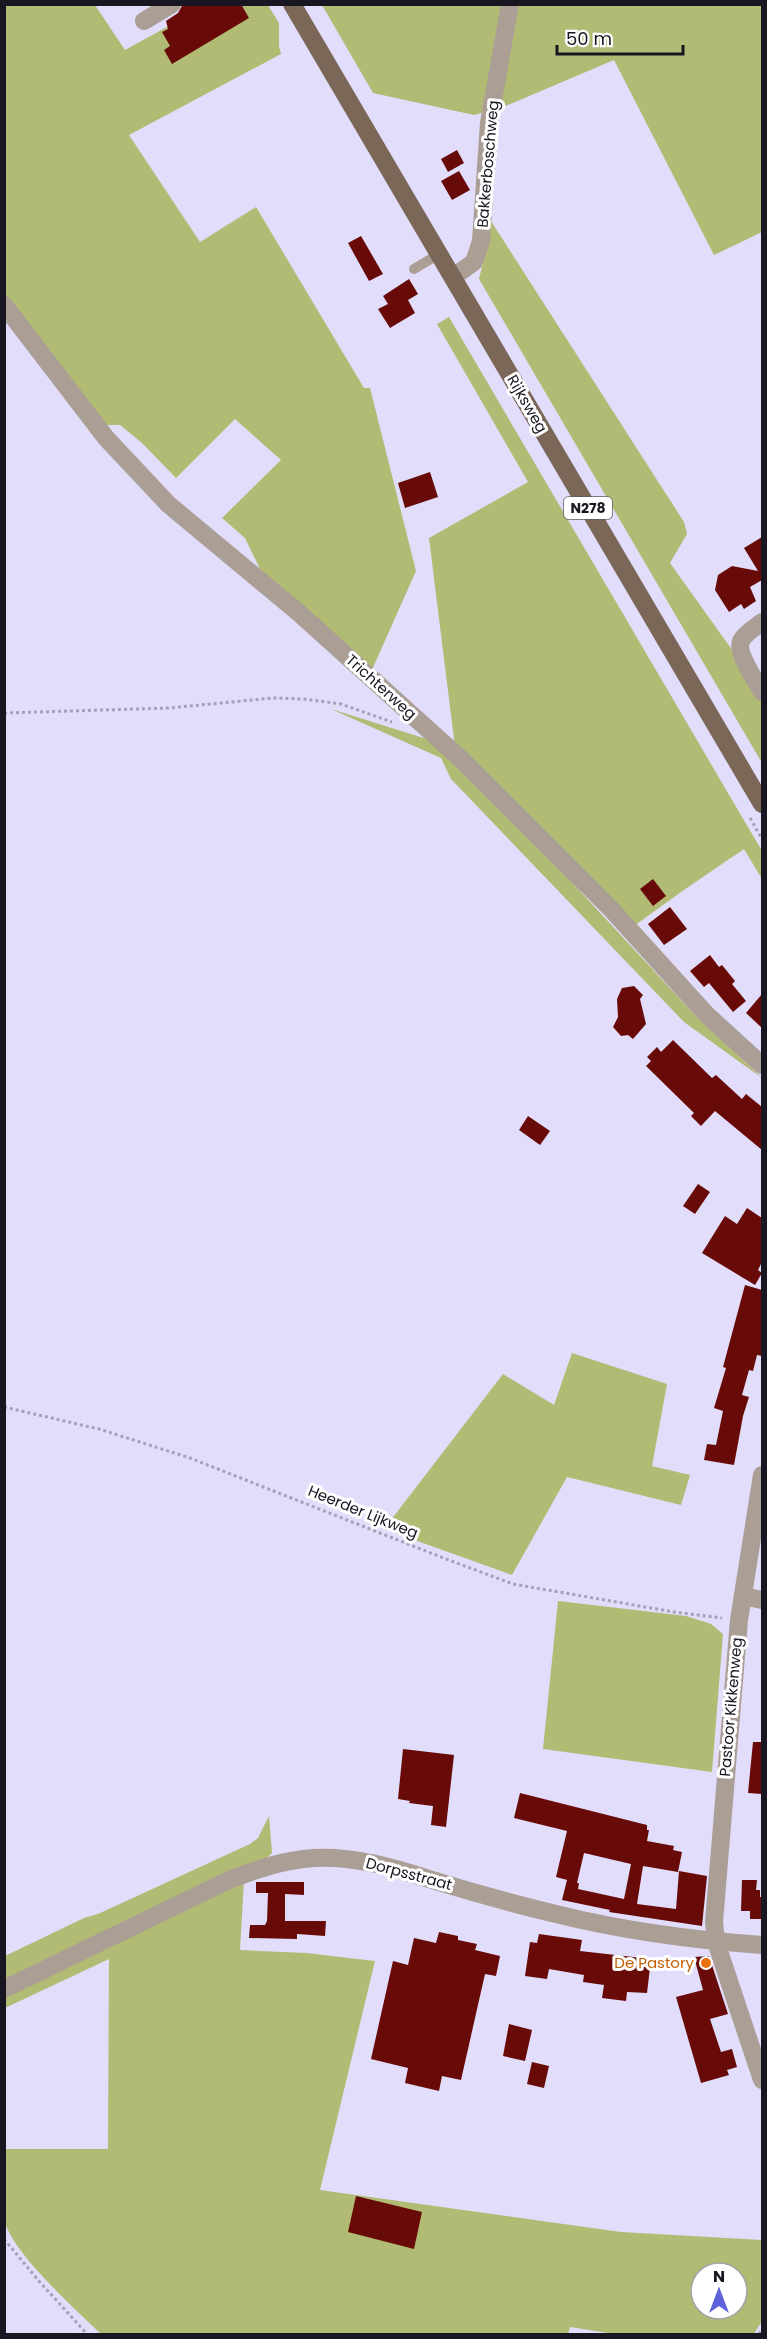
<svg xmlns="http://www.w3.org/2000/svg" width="767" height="2339" font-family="Poppins,sans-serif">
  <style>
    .green { fill: #b1bb74; fill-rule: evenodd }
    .building { fill: #680b08; fill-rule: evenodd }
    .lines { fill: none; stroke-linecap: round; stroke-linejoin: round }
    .path { stroke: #a4a1b9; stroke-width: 3; stroke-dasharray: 3 3; stroke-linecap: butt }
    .lane { stroke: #aa9e95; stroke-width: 10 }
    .street { stroke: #aa9e95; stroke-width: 18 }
    .primary { stroke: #7b6757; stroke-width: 18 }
    .food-dot { fill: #e8710a; stroke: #fff; stroke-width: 2 }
    .labels { text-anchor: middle; stroke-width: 6; stroke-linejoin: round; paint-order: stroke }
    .shield { fill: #fff; stroke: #5d5c63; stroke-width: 1.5 }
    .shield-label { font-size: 14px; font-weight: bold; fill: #181620 }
    .street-label { font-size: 15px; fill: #181620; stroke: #fff }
    .food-label { font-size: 15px; fill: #c56008; stroke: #fff; text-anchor: end }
  </style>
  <rect width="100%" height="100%" fill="#e1ddfb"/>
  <g class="green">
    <polygon points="4,5 95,5 125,50 207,5 268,5 279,23 279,46 281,54 129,135 200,242 256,207 364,388 370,388 416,571 371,672 262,573 245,538 222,518 281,460 235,419 176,478 142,443 120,425 102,425 5,298"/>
    <polygon points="322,5 762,5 762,232 714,255 614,60 503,107 474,115 373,93"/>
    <polygon points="489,218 684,522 687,534 670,563 735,654 762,703 762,763 479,279 485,255"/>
    <polygon points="449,317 762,851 762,879 744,849 681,892 634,926 455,747 429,538 528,482 437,324"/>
    <polygon points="331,709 430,740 540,848 694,1014 762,1078 684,1022 451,779 441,758"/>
    <polygon points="572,1353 667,1384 652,1466 690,1475 681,1505 567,1477 512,1575 384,1529 503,1374 554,1405"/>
    <polygon points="558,1601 686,1616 711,1624 723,1634 712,1772 543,1749"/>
    <path d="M269,1816L272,1853L244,1880L240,1950L306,1953L375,1961L320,2190L621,2232L762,2240V2321L754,2334H614L570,2327L568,2334H101C75,2309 16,2256 5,2223C1,2210 5,2165 4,2149H108L109,1959L5,2008V1956L84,1918L98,1914L250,1844L258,1838ZM701,2273H737V2309H701Z"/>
  </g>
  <g class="building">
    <polygon points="183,4 241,4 249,18 172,64 164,50 170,46 162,32 168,29 166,21 178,13"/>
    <polygon points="457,150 464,163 448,172 441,159"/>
    <polygon points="459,171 470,190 452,200 441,181"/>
    <polygon points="361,236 383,274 369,281 348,243"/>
    <polygon points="409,279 418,294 408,300 415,313 390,328 378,309 388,304 383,296"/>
    <polygon points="430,472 438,497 405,508 398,483"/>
    <polygon points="762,537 762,580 750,587 756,601 744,609 741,604 729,612 715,590 718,575 732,566 758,571 744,548"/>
    <polygon points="653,879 666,896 653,906 640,889"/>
    <polygon points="670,907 687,929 664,945 648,924"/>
    <polygon points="710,955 719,967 722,965 735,981 732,984 746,1001 733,1012 709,983 704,987 690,971"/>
    <polygon points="634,986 643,995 640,999 646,1024 633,1039 628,1035 621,1036 613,1027 618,1017 617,999 622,988"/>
    <polygon points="762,994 762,1028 746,1013"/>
    <polygon points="673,1040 712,1078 716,1075 742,1099 746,1094 762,1107 762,1150 715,1111 701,1126 691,1116 694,1113 646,1066 651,1061 647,1057 657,1047 661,1052"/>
    <polygon points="528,1116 550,1131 540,1145 519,1130"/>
    <polygon points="698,1184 710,1192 695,1214 683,1206"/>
    <polygon points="747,1208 762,1218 762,1262 758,1270 762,1273 755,1285 702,1253 725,1216 737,1224"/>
    <polygon points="745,1285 762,1290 762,1356 757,1355 753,1371 749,1370 742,1395 749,1397 743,1416 734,1465 704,1460 707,1444 716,1445 723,1411 714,1408 726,1368 723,1367"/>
    <polygon points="753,1742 762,1742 762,1794 748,1793"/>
    <polygon points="403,1749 454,1755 446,1827 431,1825 433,1806 409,1803 410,1801 398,1799"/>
    <path d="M520,1793L647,1825V1830H649L647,1841L674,1846L673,1850L682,1852L678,1872L643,1866L637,1904L676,1909L679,1871L707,1876L702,1926L609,1912L610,1910L562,1900L567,1880L571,1881L556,1877L567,1831L514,1818ZM584,1853L631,1864L624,1899L578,1889L579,1883H577Z"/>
    <polygon points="742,1880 757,1880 756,1890 760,1890 760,1897 762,1897 762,1919 750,1919 750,1911 741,1911"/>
    <polygon points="256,1882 304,1882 304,1895 285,1894 285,1921 326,1921 325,1936 297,1934 297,1939 249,1938 250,1925 265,1925 267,1921 268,1893 256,1893"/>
    <polygon points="439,1932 458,1936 458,1940 477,1944 475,1950 500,1956 496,1976 485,1974 461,2080 442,2076 439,2091 405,2083 408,2068 371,2059 393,1961 408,1965 414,1938 436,1943"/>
    <polygon points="539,1934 582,1940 580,1951 651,1959 647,1993 627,1992 626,2001 602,1998 604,1985 583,1982 584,1975 549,1969 547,1979 525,1976 530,1942 537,1943"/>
    <polygon points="709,1956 728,2014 710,2019 721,2052 732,2049 737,2067 727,2070 729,2075 701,2083 676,1997 703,1990 694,1957"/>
    <polygon points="509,2024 532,2030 525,2061 503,2056"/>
    <polygon points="532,2062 549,2066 544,2088 527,2084"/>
    <polygon points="356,2196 422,2212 414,2249 348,2232"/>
  </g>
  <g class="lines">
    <g class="path">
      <polyline points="4,713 169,708 273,698 304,699 341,704 392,722"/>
      <polyline points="750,818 762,839"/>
      <polyline points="4,1407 99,1429 190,1458 446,1559 513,1584 674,1612 722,1618"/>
      <polyline points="4,2239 38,2280 87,2334"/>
      <polyline points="759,2334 762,2330"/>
    </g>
    <polyline class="lane" points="414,269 439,254"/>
    <g class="street">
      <polyline points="144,21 172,4"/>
      <polyline points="453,277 474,262 481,241 489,123 510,4"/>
      <polyline points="4,305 106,438 168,504 299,613 463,761 612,910 707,1015 762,1065"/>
      <path d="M762,622C756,627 745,633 741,641C736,653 756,681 762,692"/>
      <polyline points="762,1475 739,1620 714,1922 716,1942 762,2080"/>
      <polyline points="743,1596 762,1600"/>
      <path d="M4,1989L231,1879C258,1869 284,1860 314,1858C353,1856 393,1867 429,1879C471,1892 514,1904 556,1914C624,1931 693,1940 762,1945"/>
    </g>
    <polyline class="primary" points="292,4 762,804"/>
  </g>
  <circle class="food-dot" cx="706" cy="1963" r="6"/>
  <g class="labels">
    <rect class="shield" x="564" y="497" width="48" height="22" rx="4.5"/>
    <g class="shield-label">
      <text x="588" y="513">N278</text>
    </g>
    <g class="street-label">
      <text transform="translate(488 164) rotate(-85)" y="5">Bakkerboschweg</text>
      <text transform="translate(527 404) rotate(60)" y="5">Rijksweg</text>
      <text transform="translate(381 687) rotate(42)" y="5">Trichterweg</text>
      <text transform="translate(363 1512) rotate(22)" y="5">Heerder Lijkweg</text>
      <text transform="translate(731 1707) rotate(-85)" y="5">Pastoor Kikkenweg</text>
      <text transform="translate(409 1874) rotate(15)" y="5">Dorpsstraat</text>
    </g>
    <g class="food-label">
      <text x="694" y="1968">De Pastory</text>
    </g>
  </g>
  <rect width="767" height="2339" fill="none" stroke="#181620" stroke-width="12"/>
  <g transform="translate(719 2291)"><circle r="28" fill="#ffffff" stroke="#a3a2a6" stroke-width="1.5"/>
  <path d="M0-4.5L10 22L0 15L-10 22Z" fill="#5e61d9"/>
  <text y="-9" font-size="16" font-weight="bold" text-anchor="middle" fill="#181620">N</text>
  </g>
  <path d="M557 45v9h126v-9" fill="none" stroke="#181620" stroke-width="3"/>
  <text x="566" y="45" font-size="18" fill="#181620" stroke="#ffffff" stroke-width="4.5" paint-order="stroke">50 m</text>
</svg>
